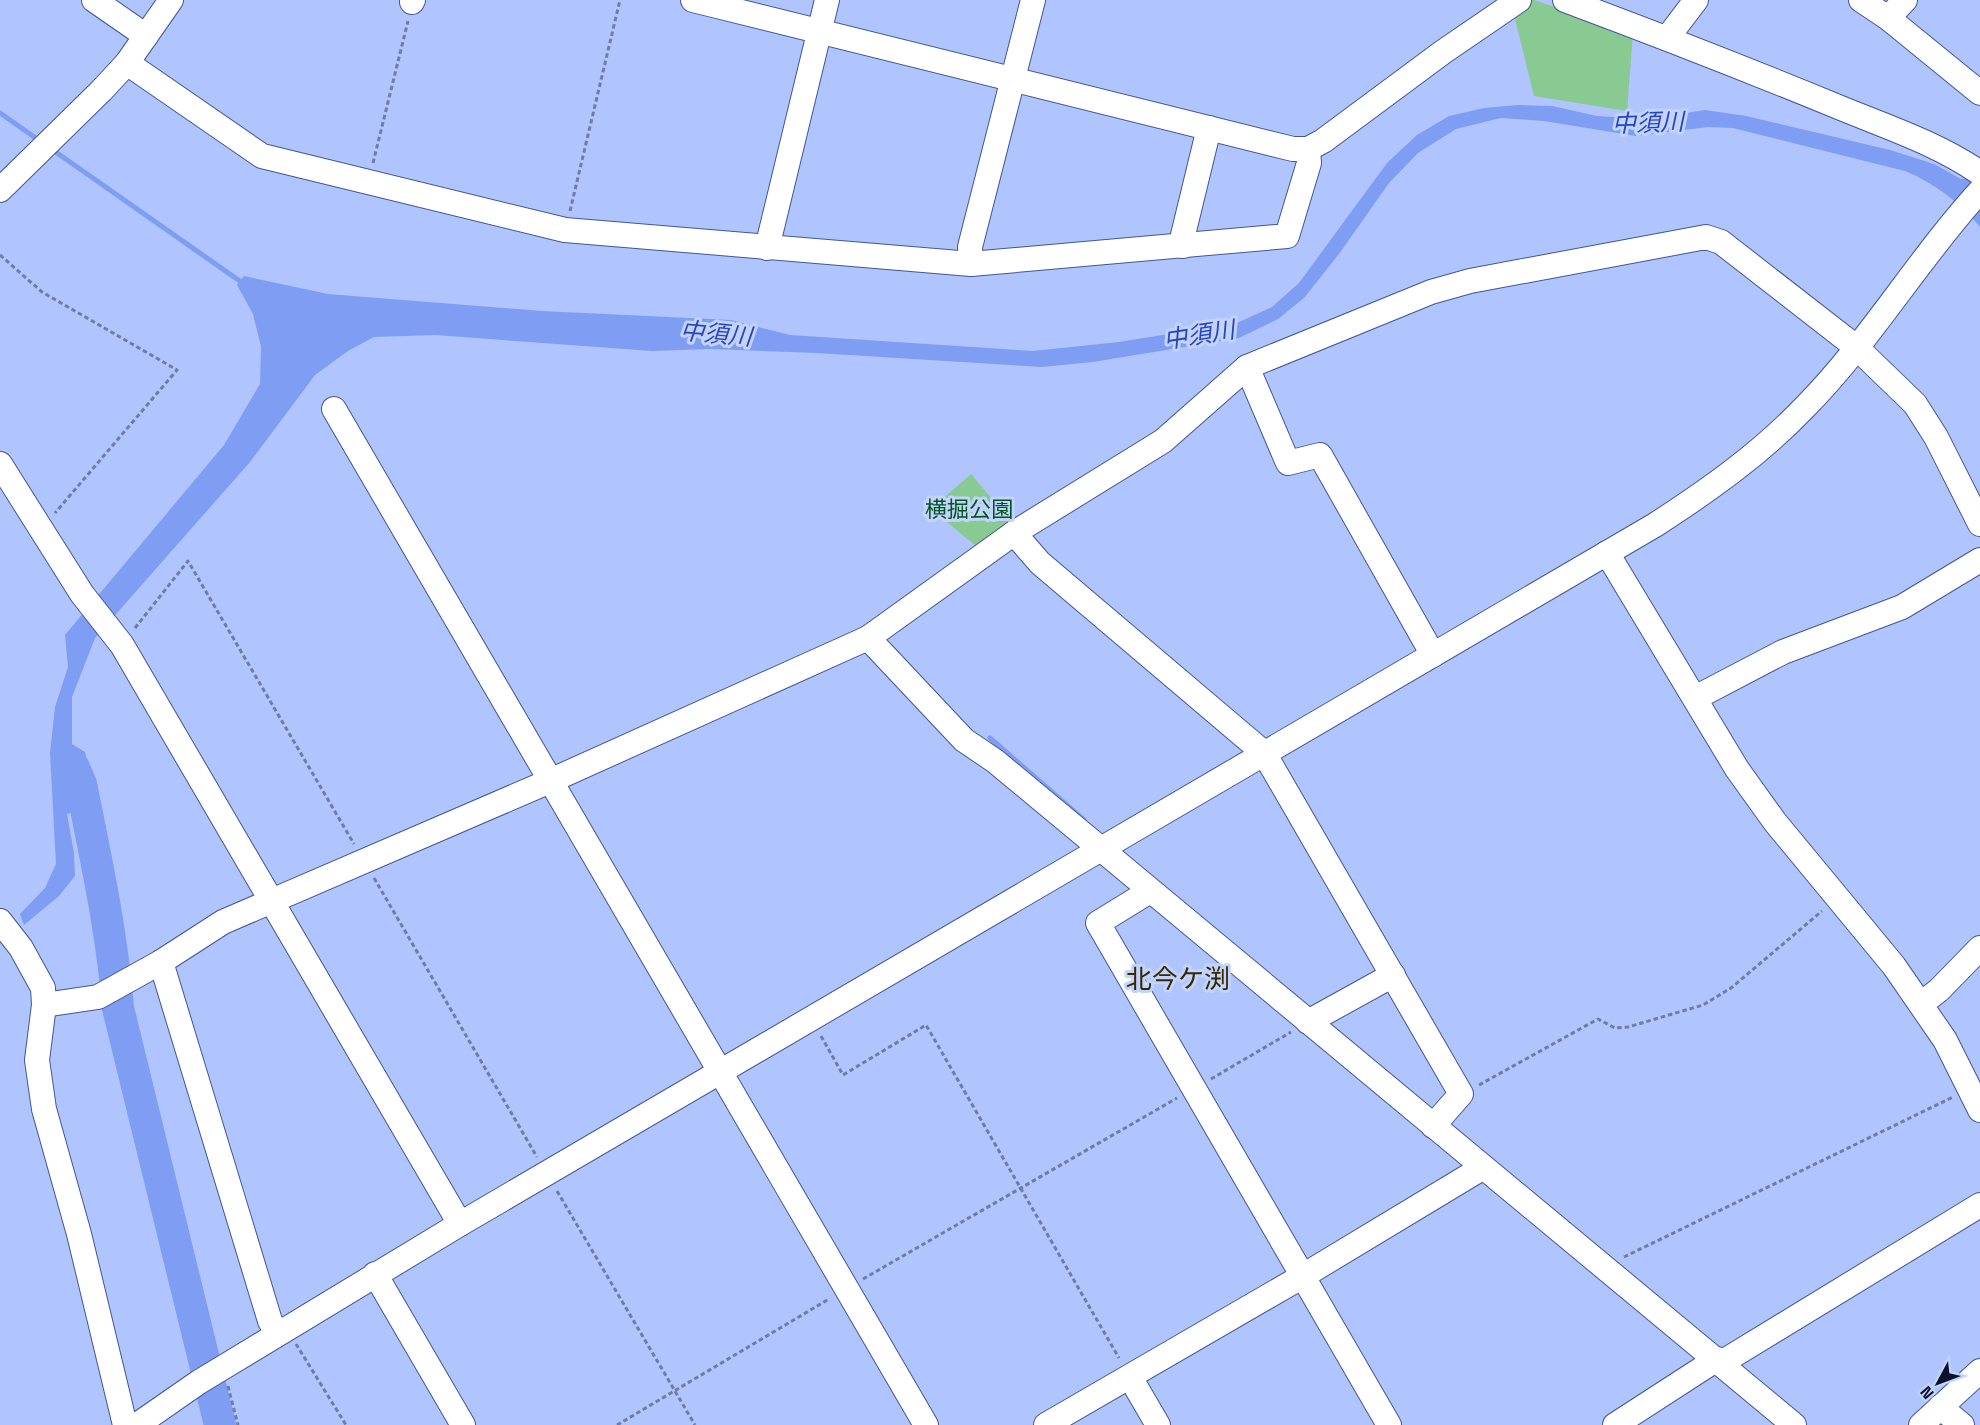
<svg xmlns="http://www.w3.org/2000/svg" width="1980" height="1425" font-family="'Space Grotesk','Noto Sans JP',sans-serif">
  <style>
    .green { fill: #89c992 }
    .water { fill: #7f9df2 }
    .lines { fill: none; stroke-linecap: round; stroke-linejoin: round }
    .stream { stroke: #7f9df2; stroke-width: 5 }
    .river { stroke: #7f9df2; stroke-width: 32 }
    .minor-casing { stroke: #415693; stroke-width: 26 }
    .path { stroke: #6d7da8; stroke-width: 3; stroke-dasharray: 4.5 3; stroke-linecap: butt }
    .minor { stroke: #fff; stroke-width: 24 }
    .labels { text-anchor: middle; stroke-width: 6; stroke-linejoin: round; paint-order: stroke }
    .park-label { font-size: 22px; fill: #00561e; stroke: #c2d3fd }
    .water-label { font-size: 24px; font-style: italic; fill: #2a44be; stroke: #c2d3fd }
    .quarter-label { font-size: 26px; fill: #372800; stroke: #c2d3fd }
  </style>
  <rect width="100%" height="100%" fill="#b0c5fd"/>
  <g class="green">
    <polygon points="1527,0 1534,0 1633,33 1627,111 1534,96 1513,11"/>
    <polygon points="971,474 1015,526 982,551 931,509"/>
  </g>
  <path class="water" d="M1518,105L1552,106L1597,116L1648,119L1705,110L1746,116L1890,150L1934,164L1961,179L1972,177L1980,188V227C1961,203 1934,183 1905,171L1733,128L1708,127L1636,136L1544,121L1501,118L1456,129L1418,153L1389,183L1339,254L1304,298L1278,319L1239,338L1093,362L1042,367L817,353L710,349L652,351L435,335L374,337L348,351L315,375L250,462L95,638L72,697V744L85,752L96,806L67,814L74,853L75,876L59,896L24,925L20,914L45,888L56,864L50,753L55,707L68,667L65,635L224,445L260,384L261,347L253,314L237,285L244,276L328,294L542,311L731,320L790,335L1033,351L1119,342L1237,323L1272,307L1299,283L1387,163L1417,135L1449,116L1484,108Z"/>
  <g class="lines">
    <g class="stream">
      <polyline points="0,113 40,141"/>
      <polyline points="50,148 244,284"/>
      <polyline points="990,738 1084,820"/>
    </g>
    <path class="river" d="M74,768L81,784C96,859 112,932 118,1008L220,1425"/>
    <defs>
      <g id="minor">
        <polyline points="94,0 146,36"/>
        <polyline points="693,0 1293,149 1308,149 1323,141 1443,52 1519,0"/>
        <path d="M1565,0C1656,34 1746,69 1836,106C1884,126 1937,143 1980,173"/>
        <polyline points="1861,0 1888,18 1980,93"/>
        <polyline points="412,2 413,0"/>
        <polyline points="1888,18 1905,0"/>
        <polyline points="1668,37 1696,0"/>
        <polyline points="127,63 262,156 565,230 971,264 1287,236 1309,163 1308,149"/>
        <polyline points="0,190 102,90 127,63 171,0"/>
        <polyline points="1183,246 1183,235 1209,128"/>
        <polyline points="767,248 827,0"/>
        <polyline points="971,264 970,247 1033,0"/>
        <polyline points="1247,367 1288,463 1320,455 1433,655"/>
        <polyline points="334,409 926,1425"/>
        <polyline points="0,464 82,594 122,645 460,1224"/>
        <polyline points="1014,533 1040,563 1264,753 1461,1094 1433,1126"/>
        <polyline points="1607,553 1737,769 1775,822 1894,966 1945,1040 1980,1110"/>
        <polyline points="868,638 964,740 995,761 1794,1425"/>
        <polyline points="1695,698 1783,652 1902,607 1980,560"/>
        <polyline points="1150,891 1098,923 1389,1425"/>
        <polyline points="0,921 21,948 43,988 44,1005 37,1060 44,1109 79,1234 125,1425"/>
        <polyline points="161,962 270,1321 277,1333"/>
        <polyline points="1921,1004 1939,990 1980,948"/>
        <polyline points="44,1005 98,997 161,962 223,922 550,781 868,638 1014,533 1163,441 1247,367 1431,292 1470,281 1706,237 1721,242 1856,347 1915,404 1936,437 1980,524"/>
        <polyline points="1308,1022 1393,975"/>
        <polyline points="375,1274 463,1425"/>
        <polyline points="1721,1363 1980,1205"/>
        <polyline points="1130,1377 1158,1425"/>
        <polyline points="1940,1407 1962,1425"/>
        <path d="M137,1425L199,1382L460,1224L1655,525C1709,490 1760,454 1805,407C1870,341 1918,259 1980,191"/>
        <polyline points="1046,1425 1303,1276 1482,1168"/>
        <polyline points="1615,1425 1717,1359"/>
        <polyline points="1921,1425 1980,1371"/>
      </g>
    </defs>
    <use href="#minor" class="minor-casing"/>
    <g class="path">
      <polyline points="373,163 408,21"/>
      <polyline points="570,211 620,0"/>
      <polyline points="0,255 42,292 177,370 55,513"/>
      <polyline points="135,628 188,561 354,844"/>
      <polyline points="374,878 537,1157"/>
      <polyline points="821,1036 843,1075 926,1025 1119,1358"/>
      <polyline points="1211,1079 1291,1032"/>
      <polyline points="1479,1085 1598,1019 1615,1028 1628,1027 1703,1005 1731,988 1822,911"/>
      <polyline points="557,1191 695,1425"/>
      <polyline points="1624,1257 1953,1097"/>
      <polyline points="863,1279 1177,1098"/>
      <polyline points="296,1344 346,1425"/>
      <polyline points="228,1386 238,1425"/>
      <polyline points="617,1425 829,1299"/>
    </g>
    <use href="#minor" class="minor"/>
  </g>
  <g class="labels">
    <g class="park-label">
      <text x="969" y="517">横掘公園</text>
    </g>
    <g class="water-label">
      <text transform="translate(1648 123) rotate(-2)" y="8">中須川</text>
      <text transform="translate(716 334) rotate(5)" y="8">中須川</text>
      <text transform="translate(1199 335) rotate(-9)" y="8">中須川</text>
    </g>
    <g class="quarter-label">
      <text x="1178" y="988">北今ケ渕</text>
    </g>
  </g>
  <g transform="translate(1938 1383) rotate(229)" stroke="#c2d3fd" stroke-width="4.5" paint-order="stroke">
  <path d="M0-4.5L10 22L0 15L-10 22Z" fill="#0b132c"/>
  <text y="-9" font-size="16" font-weight="bold" text-anchor="middle" fill="#0b132c">N</text>
  </g>
</svg>
